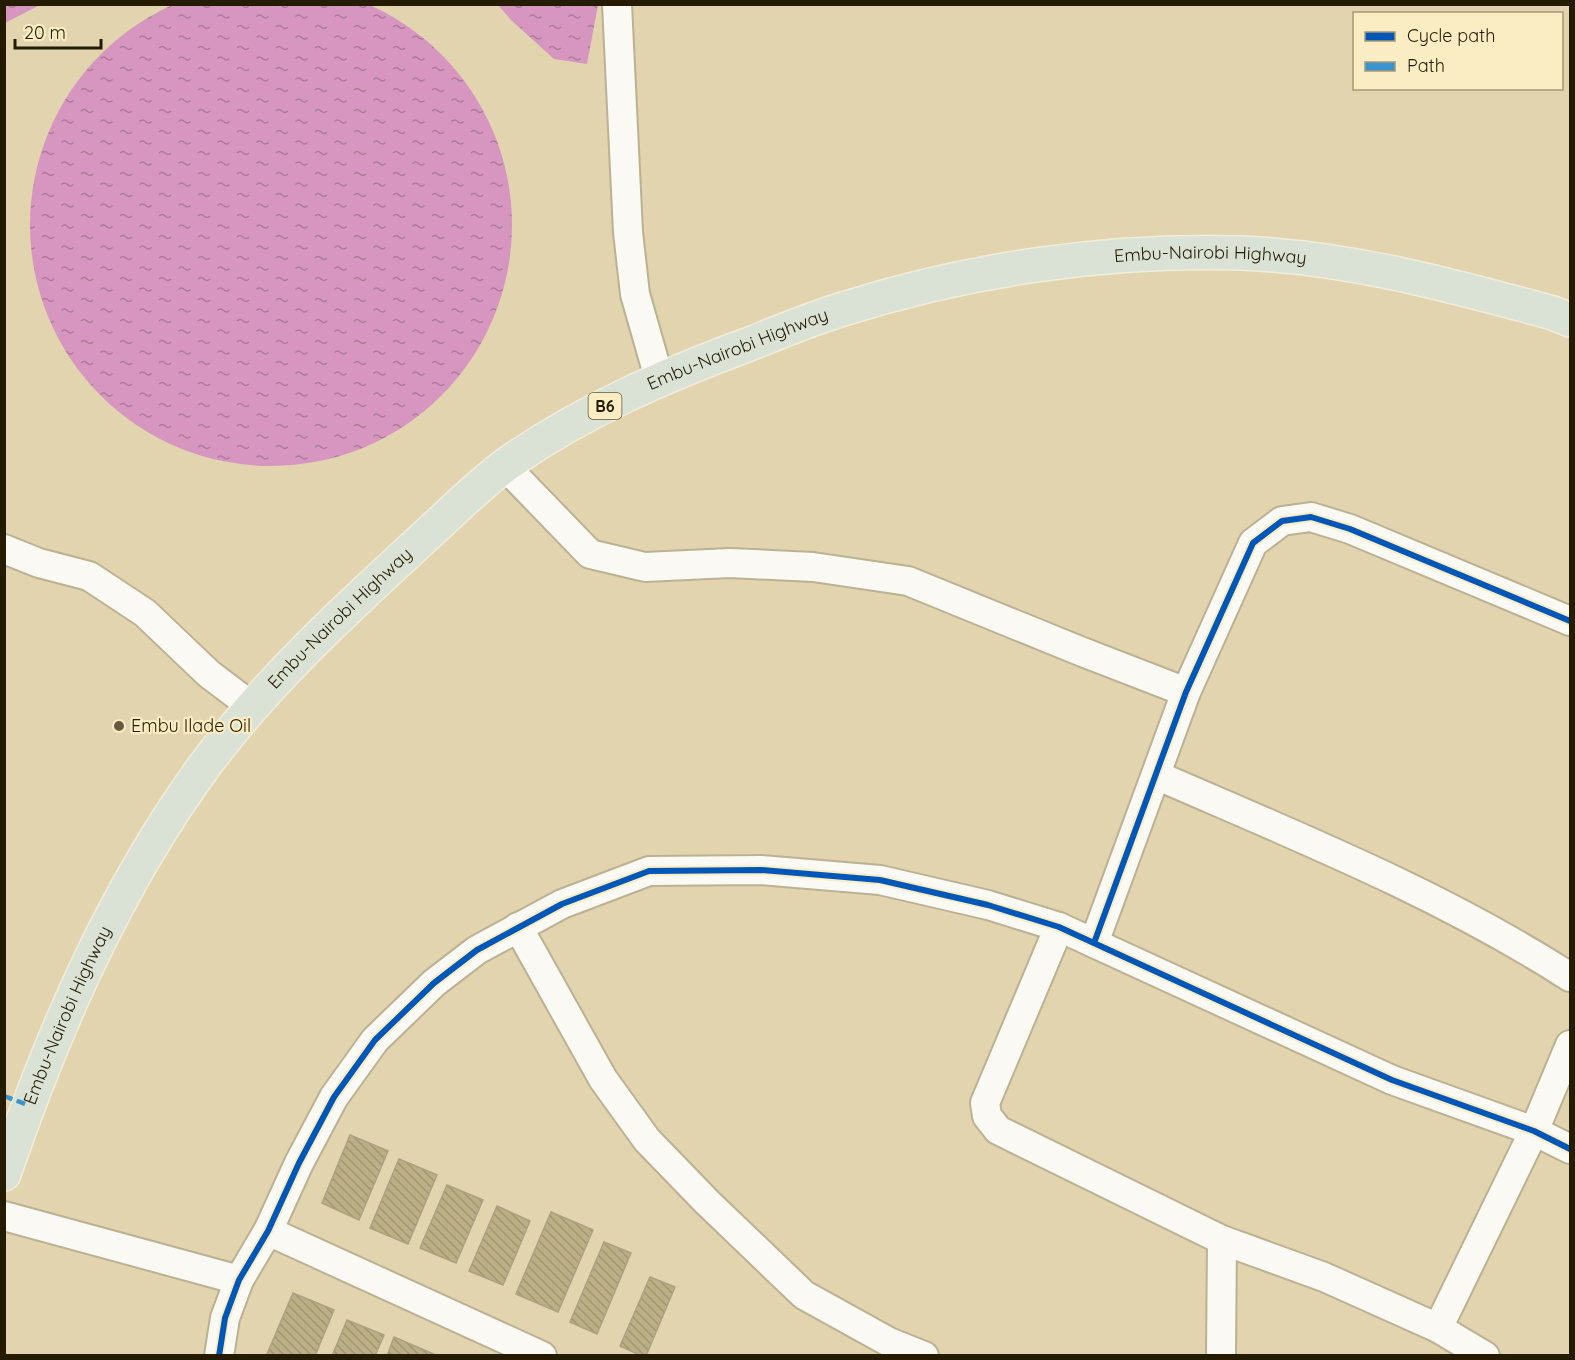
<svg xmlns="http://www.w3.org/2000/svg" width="1575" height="1360" font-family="Quicksand,sans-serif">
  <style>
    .water { fill: url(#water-ripples) }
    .building { fill: url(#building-back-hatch); stroke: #aca183; stroke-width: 1.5 }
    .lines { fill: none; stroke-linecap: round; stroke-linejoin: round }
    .street-casing { stroke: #bbb193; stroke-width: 32 }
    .primary-casing { stroke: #f2ecdb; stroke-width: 36 }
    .street { stroke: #faf9f3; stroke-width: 28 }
    .primary { stroke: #dae2d6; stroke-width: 33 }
    .quiet { stroke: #3b94d0; stroke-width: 4.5; stroke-dasharray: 9 4.5; stroke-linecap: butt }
    .cycleway-casing { stroke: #fbedc3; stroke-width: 10 }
    .cycleway { stroke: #0057b8; stroke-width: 6 }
    .poi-dot { fill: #665c3d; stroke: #fbedc3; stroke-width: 2 }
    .labels { text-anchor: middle; stroke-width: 4.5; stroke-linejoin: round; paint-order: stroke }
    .shield { fill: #fbedc3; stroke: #645a3a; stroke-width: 1.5 }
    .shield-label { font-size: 16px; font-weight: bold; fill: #241b00 }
    .street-label { font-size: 18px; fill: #241b00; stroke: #fbedc3 }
    .poi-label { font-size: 18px; fill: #241b00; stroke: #fbedc3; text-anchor: start }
  </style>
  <defs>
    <pattern id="water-ripples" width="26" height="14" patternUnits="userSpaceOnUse" patternTransform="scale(1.5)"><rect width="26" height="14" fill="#d696c0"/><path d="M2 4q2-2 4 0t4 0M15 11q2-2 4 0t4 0" fill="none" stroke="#ad7a9a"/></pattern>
    <pattern id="building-back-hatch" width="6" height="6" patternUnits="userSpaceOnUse" patternTransform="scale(1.5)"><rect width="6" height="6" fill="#bcaf85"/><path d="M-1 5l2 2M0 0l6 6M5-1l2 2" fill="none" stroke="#a19671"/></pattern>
  </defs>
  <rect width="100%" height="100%" fill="#e1d4ae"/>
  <g class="water">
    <circle cx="271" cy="225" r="241"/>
    <polygon points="5,4 40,4 40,5 5,23"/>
    <polygon points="498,5 598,5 587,64 554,59 511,20"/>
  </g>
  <g class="building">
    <polygon points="350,1135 388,1151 359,1220 322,1203"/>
    <polygon points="399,1159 437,1175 408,1244 370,1228"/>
    <polygon points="447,1185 483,1200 456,1263 420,1248"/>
    <polygon points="497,1206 530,1221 503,1285 469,1271"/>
    <polygon points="551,1212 593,1230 558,1312 516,1294"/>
    <polygon points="604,1242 631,1253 597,1334 570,1322"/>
    <polygon points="650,1277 675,1287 646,1356 642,1356 620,1346"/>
    <polygon points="293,1293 334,1310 315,1356 269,1356 267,1354"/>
    <polygon points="347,1320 384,1335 375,1356 332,1356"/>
    <polygon points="394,1337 436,1355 436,1356 387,1356"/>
  </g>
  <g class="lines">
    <defs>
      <g id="street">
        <polyline points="617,4 628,232 635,294 659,378"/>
        <polyline points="505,466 590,554 645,567 730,563 813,567 908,581 1080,651 1186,692"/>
        <polyline points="4,549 39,563 89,576 145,613 209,674 254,708"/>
        <path d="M1156,775C1296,836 1441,894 1570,977"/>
        <polyline points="518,927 603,1079 647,1140 707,1202 804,1295 889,1342 924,1356"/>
        <polyline points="1059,927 985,1103 987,1116 998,1130 1222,1240 1324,1277 1438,1328 1485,1356"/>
        <polyline points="1094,943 1186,692 1253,543 1282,521 1311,517 1350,529 1570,621"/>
        <polyline points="4,1216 239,1280"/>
        <polyline points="268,1231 542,1356"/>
        <polyline points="1438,1328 1534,1131 1570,1045"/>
        <polyline points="219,1356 225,1318 239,1280 268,1231 299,1163 334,1097 375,1040 434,983 477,950 562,904 649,871 761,870 880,880 988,905 1059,927 1392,1080 1534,1131 1570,1149"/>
        <polyline points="1221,1356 1222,1240"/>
      </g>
      <g id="primary">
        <path id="s1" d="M4,1174C53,1031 115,888 205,765C266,683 343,612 418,543C447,517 476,487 507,464C581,412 663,376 747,345C777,333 808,320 840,310C968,269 1107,249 1241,253C1348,257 1450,285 1553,313L1570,320"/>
      </g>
    </defs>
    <use href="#street" class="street-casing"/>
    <use href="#primary" class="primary-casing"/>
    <use href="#street" class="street"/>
    <use href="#primary" class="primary"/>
    <polyline class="quiet" points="4,1096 28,1105"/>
    <defs>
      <g id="cycleway">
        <polyline points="1094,943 1186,692 1253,543 1282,521 1311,517 1350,529 1570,621"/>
        <polyline points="219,1356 225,1318 239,1280 268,1231 299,1163 334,1097 375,1040 434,983 477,950 562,904 649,871 761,870 880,880 988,905 1059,927 1392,1080 1534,1131 1570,1149"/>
      </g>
    </defs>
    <use href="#cycleway" class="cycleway-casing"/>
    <use href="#cycleway" class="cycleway"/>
  </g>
  <circle class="poi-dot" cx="119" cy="726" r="6"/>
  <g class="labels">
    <rect class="shield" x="588.5" y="393" width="33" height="26" rx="4.5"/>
    <g class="shield-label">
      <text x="605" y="412">B6</text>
    </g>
    <g class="street-label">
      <text dy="6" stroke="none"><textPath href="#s1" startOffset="1629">Embu-Nairobi Highway</textPath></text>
      <text dy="6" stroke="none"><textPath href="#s1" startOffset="1143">Embu-Nairobi Highway</textPath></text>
      <text dy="6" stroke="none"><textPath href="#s1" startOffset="657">Embu-Nairobi Highway</textPath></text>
      <text dy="6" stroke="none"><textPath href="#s1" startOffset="171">Embu-Nairobi Highway</textPath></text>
    </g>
    <g class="poi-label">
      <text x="131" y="732">Embu Ilade Oil</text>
    </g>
  </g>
  <rect width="1575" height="1360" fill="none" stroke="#241b00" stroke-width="12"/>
  <rect x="1353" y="12" width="210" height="78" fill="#fbedc3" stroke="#a59975" stroke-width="1.5"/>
  <rect x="1365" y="32" width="30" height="9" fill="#0057b8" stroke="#a59975" stroke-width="1.5"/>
  <text x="1407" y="42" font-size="18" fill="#241b00">Cycle path</text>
  <rect x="1365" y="62" width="30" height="9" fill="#3b94d0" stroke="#a59975" stroke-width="1.5"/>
  <text x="1407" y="72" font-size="18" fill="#241b00">Path</text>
  <path d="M15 39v9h86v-9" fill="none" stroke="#241b00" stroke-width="3"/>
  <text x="24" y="39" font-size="18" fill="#241b00" stroke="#fbedc3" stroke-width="4.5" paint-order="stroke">20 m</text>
</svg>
